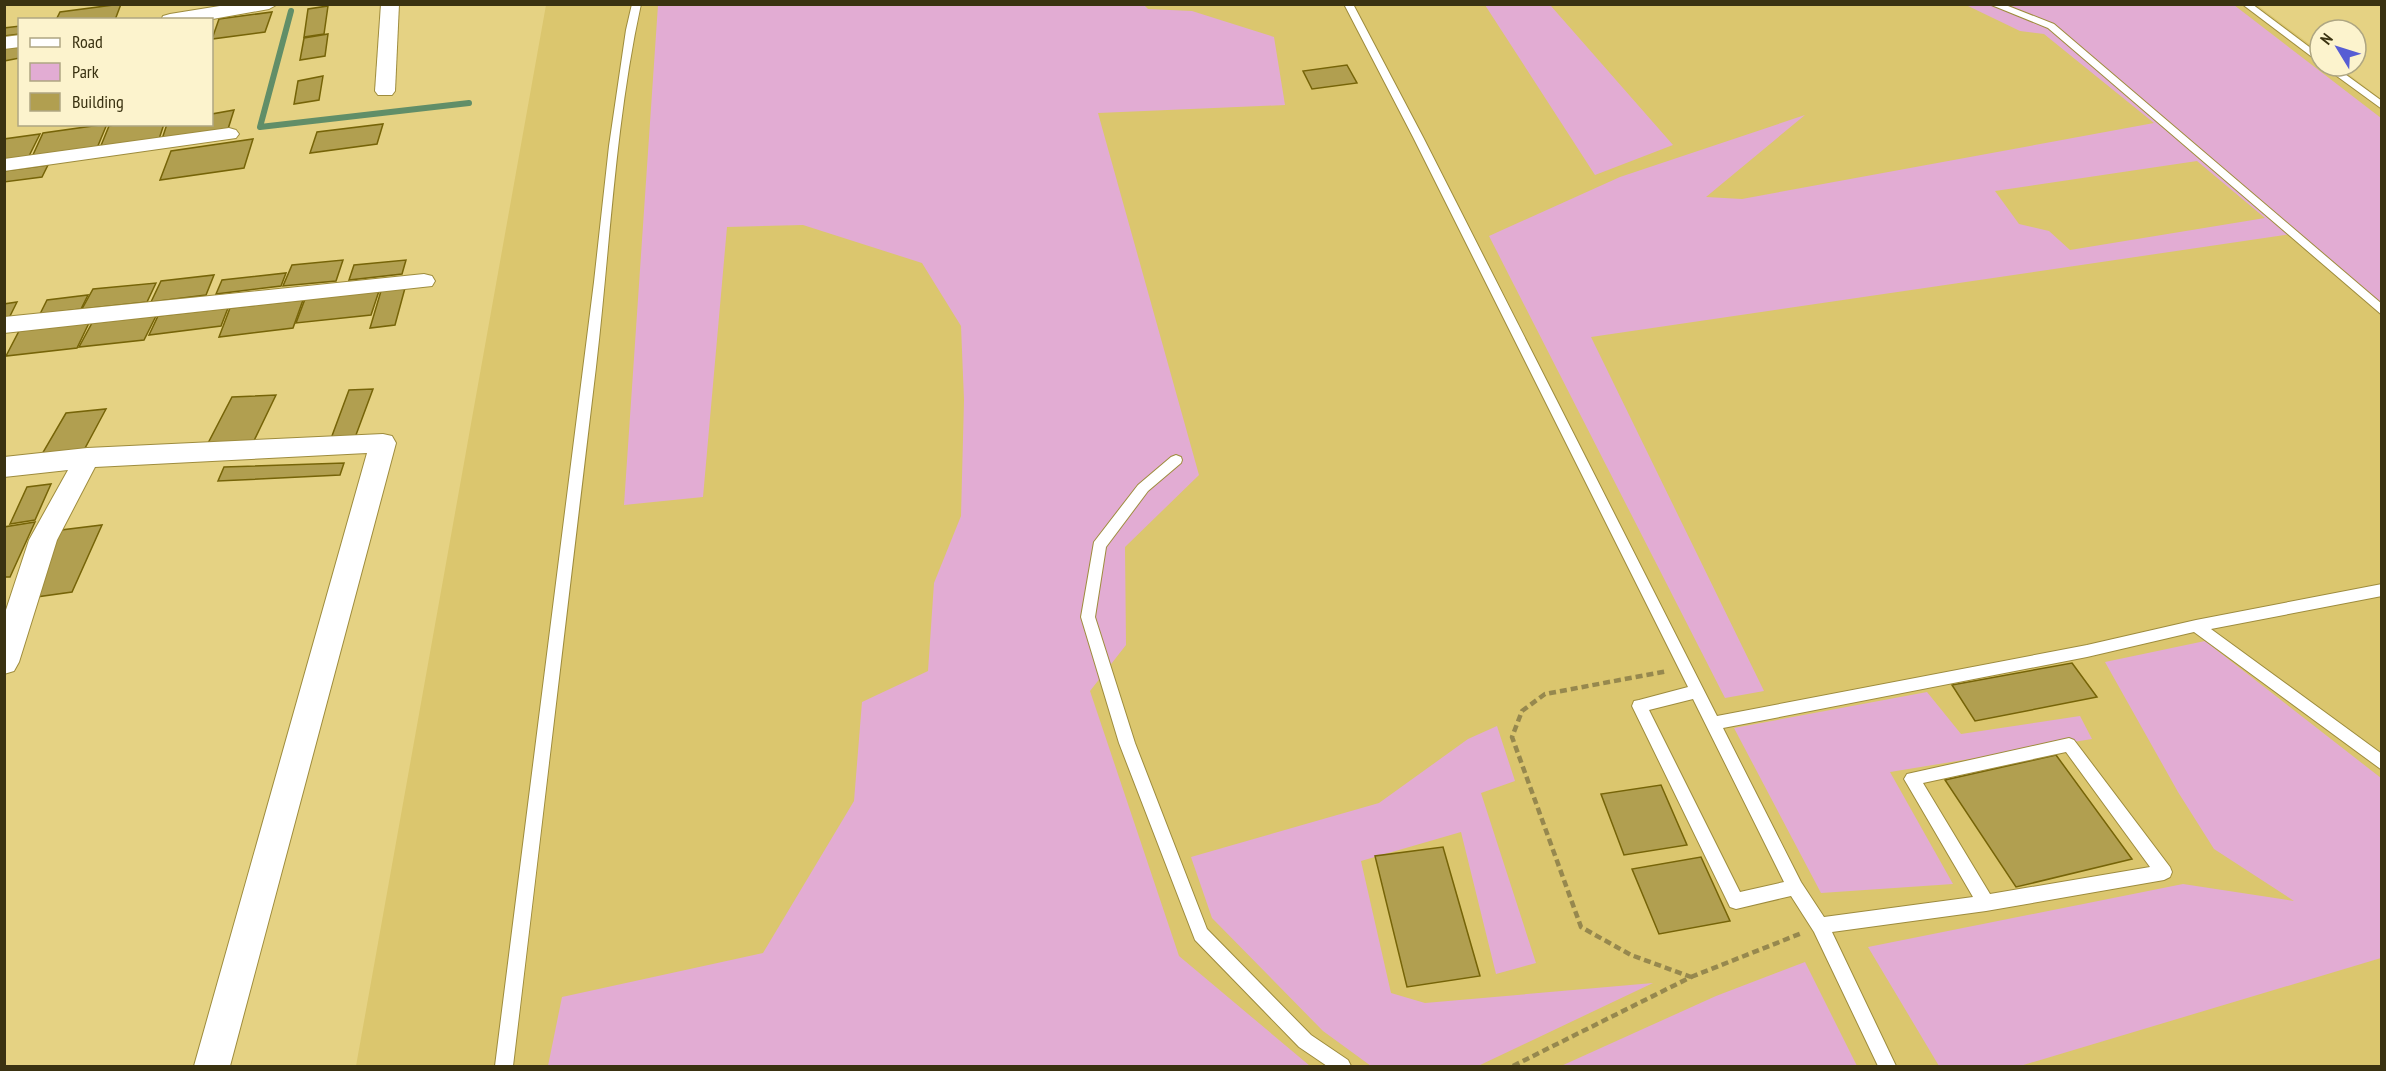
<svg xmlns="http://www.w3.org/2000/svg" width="2386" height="1071" font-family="'PT Sans Narrow',sans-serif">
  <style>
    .built { fill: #dbc66e }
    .green { fill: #e2acd3; fill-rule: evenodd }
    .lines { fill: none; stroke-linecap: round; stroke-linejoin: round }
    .stream { stroke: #618e68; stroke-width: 6 }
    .building { fill: #b19f50; stroke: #766408; stroke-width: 1.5 }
    .service-casing { stroke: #9e8c3d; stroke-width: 2 }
    .minor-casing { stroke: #9e8c3d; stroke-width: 2 }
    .path { stroke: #96884e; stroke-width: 4.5; stroke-dasharray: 7 4; stroke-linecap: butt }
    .service { fill: #fff; fill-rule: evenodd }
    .minor { fill: #fff; fill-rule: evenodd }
  </style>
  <rect width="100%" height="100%" fill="#e5d283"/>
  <polygon class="built" points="546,5 2257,5 2320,52 2320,66 2338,66 2381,99 2381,1066 356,1066"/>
  <g class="green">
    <polygon points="658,5 1144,5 1148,9 1192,11 1274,37 1285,105 1098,113 1199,475 1125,547 1126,645 1090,691 1179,956 1310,1066 548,1066 562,997 763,953 854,801 862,702 928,671 934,583 961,516 964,400 961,326 922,263 803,225 727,227 703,497 624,505"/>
    <polygon points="1485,5 1555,5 1551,6 1673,145 1595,175"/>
    <path d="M1966,5H2234L2381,118V315L2292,234L1591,337L1764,691L1725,698L1489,236L1620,177L1805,115L1706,197L1742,199L2154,123L2044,34L2020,31ZM2197,161L2265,218L2070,250L2049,231L2019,224L1995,191Z"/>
    <polygon points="2205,641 2381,778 2381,958 2020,1066 1939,1066 1868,947 2183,884 2294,901 2214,849 2178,792 2105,662"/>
    <polygon points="1927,692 1961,734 2080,716 2092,739 1890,772 1953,884 1821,893 1734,728"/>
    <polygon points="1497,726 1515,781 1481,793 1536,963 1496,974 1461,832 1361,861 1391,993 1425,1003 1653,983 1478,1066 1371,1066 1323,1031 1212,918 1191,857 1379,803 1468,739"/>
    <polygon points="1805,962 1857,1066 1561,1066 1716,996"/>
  </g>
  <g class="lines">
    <polyline class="stream" points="291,11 260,127 469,103"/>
  </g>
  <g class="building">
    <polygon points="121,4 115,20 56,20 60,12"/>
    <polygon points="328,6 324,34 304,37 308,9"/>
    <polygon points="272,12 265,32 212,39 219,19"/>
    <polygon points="20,26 20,34 4,36 4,28"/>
    <polygon points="328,34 325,56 300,60 304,38"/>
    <polygon points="20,44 20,58 4,61 4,46"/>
    <polygon points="1347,65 1357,83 1312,89 1303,71"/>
    <polygon points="323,76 319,100 294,104 298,81"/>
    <polygon points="234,110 228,129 162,139 167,124 212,124 212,114"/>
    <polygon points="107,124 97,148 32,157 43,133"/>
    <polygon points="119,124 164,124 159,139 100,148 109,126"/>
    <polygon points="383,124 377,144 310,153 317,132"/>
    <polygon points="40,134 28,158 4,161 4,139"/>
    <polygon points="253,139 244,168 160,180 171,151"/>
    <polygon points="48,165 42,177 4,182 4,171"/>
    <polygon points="343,260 336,281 283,286 292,265"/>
    <polygon points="406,260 402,274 349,280 354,265"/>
    <polygon points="286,273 281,286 216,294 222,280"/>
    <polygon points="214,275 206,295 151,302 161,281"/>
    <polygon points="156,283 147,302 82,309 93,289"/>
    <polygon points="405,288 395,325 370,328 381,291"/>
    <polygon points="379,291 371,315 296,323 305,299"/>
    <polygon points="88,295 81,309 40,314 47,300"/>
    <polygon points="303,300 293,328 219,337 230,308"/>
    <polygon points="17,302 9,318 4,319 4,304"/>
    <polygon points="228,308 221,326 149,335 158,316"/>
    <polygon points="156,316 144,340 79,347 92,323"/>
    <polygon points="89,323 77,348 6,356 19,331"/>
    <polygon points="373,389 353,443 329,444 349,390"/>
    <polygon points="276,395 251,447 205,449 232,397"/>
    <polygon points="106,409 84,450 42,454 66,413"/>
    <polygon points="344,463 340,475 218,481 224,467"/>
    <polygon points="51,484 35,520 10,524 27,487"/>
    <polygon points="35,522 10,577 4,577 4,527"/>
    <polygon points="102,525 72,592 29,598 61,530"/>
    <polygon points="2072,663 2097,697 1975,721 1952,685"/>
    <polygon points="2056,755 2132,859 2016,887 1945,780"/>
    <polygon points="1661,785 1687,845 1624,855 1601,794"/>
    <polygon points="1443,847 1480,976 1407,987 1375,856"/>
    <polygon points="1701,857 1730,921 1659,934 1632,869"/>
  </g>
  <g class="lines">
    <defs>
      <g id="service">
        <path d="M632,4H641C615,123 610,247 596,367C568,600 541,833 513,1066H495L594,282L609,146L626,30Z"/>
        <path d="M1344,4H1353L1423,137L1717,716L2087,645L2196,620L2382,584V596L2211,629L2382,754V770L2194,632L2087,657L1723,728L1801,882L1824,917L1973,897L1907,784L1904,779L1907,774L2069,738L2074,740L2170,867L2172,872L2170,877L2164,880L1986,911L1832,932L1896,1066H1878L1814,932L1791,896L1736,909L1730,907L1632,706L1634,701L1639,700L1688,687L1413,137ZM1693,699L1784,882L1740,892L1649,710ZM2066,752L2150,867L1990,894L1923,783Z"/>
        <polygon points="1989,4 2003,4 2054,24 2382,304 2382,315 2048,28"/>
        <polygon points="2242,4 2252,4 2320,55 2320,63"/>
        <polygon points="2323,66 2334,66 2382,101 2382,109"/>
        <polygon points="1176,455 1181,457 1182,460 1181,463 1148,491 1106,547 1095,617 1135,743 1207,929 1311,1035 1348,1060 1351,1066 1327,1066 1299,1047 1195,940 1119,743 1081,617 1094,542 1138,485 1171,457"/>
      </g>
      <g id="minor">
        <polygon points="232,4 278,4 269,9 207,20 161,20 163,16 170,14"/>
        <polygon points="381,4 399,4 395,91 392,95 378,95 375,91"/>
        <polygon points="20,35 20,47 4,49 4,37"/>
        <polygon points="229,128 236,130 239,134 236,138 4,171 4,159"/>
        <polygon points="424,274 432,276 435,281 432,286 4,333 4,317"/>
        <polygon points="383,434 392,436 396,443 230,1066 194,1066 367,453 95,467 57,540 19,662 14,671 4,674 4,616 29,540 68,470 4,477 4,457 87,448"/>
      </g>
    </defs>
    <use href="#service" class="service-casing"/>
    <use href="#minor" class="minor-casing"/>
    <g class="path">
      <polyline points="1691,977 1802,933"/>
      <polyline points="1513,1066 1691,977 1631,955 1581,927 1512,737 1522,711 1545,694 1668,671"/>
    </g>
    <use href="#service" class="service"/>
    <use href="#minor" class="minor"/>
  </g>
  <rect width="2386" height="1071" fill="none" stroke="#3a3211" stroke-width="12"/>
  <rect x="18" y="18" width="195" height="108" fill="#fcf3cd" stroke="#aea682" stroke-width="1.5"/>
  <rect x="30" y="38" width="30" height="9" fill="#ffffff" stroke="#aea682" stroke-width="1.5"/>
  <text x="72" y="48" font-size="18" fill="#3a3211">Road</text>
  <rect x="30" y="63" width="30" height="18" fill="#e2acd3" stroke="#aea682" stroke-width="1.5"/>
  <text x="72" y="78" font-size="18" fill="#3a3211">Park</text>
  <rect x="30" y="93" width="30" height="18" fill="#b19f50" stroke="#aea682" stroke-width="1.5"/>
  <text x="72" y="108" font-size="18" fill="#3a3211">Building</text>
  <g transform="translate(2338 48) rotate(308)"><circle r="28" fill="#fcf3cd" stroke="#aea682" stroke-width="1.5"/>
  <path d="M0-4.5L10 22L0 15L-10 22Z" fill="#575dd4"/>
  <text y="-9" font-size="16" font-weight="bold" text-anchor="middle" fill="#3a3211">N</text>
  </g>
</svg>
